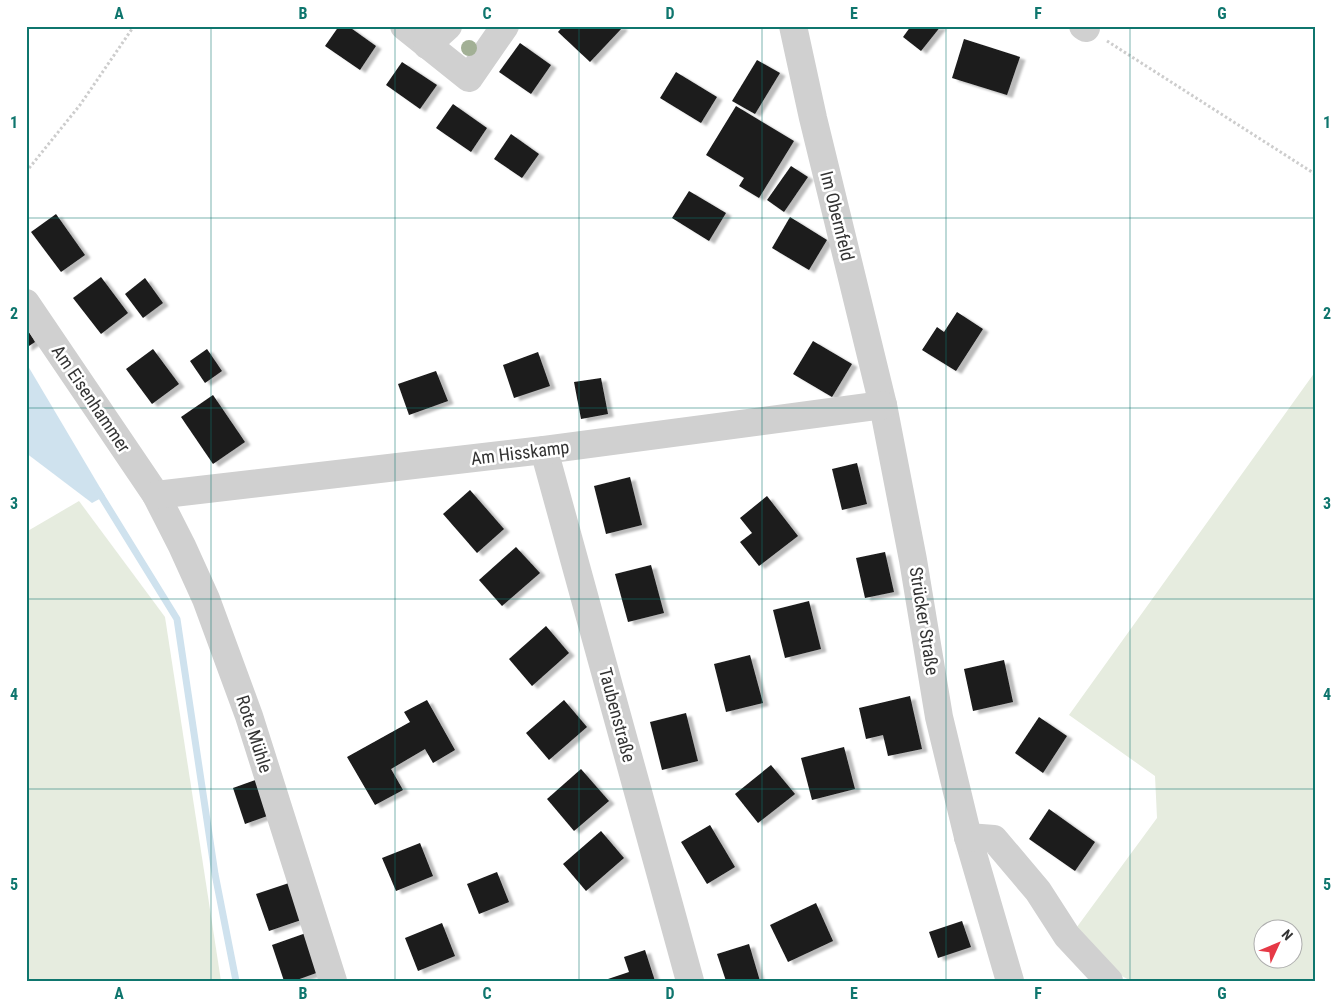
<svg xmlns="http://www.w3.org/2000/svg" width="1341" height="1007" font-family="'Roboto Condensed',sans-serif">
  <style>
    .green { fill: #e6ecdf; fill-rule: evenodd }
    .water { fill: #cfe2ee }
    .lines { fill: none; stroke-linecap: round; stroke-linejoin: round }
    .stream { stroke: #cfe2ee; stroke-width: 7 }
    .building { fill: #1a1a1a; filter: url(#shadow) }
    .path { stroke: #cdcdcd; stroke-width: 3; stroke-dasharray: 2.5 2.5; stroke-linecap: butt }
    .minor { stroke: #d0d0d0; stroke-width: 28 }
    .tree { fill: #a2b095 }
    .grid { fill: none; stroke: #0f766e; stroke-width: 1; stroke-opacity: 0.55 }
    .labels { text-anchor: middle; stroke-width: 5; stroke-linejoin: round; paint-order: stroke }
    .street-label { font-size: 18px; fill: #333; stroke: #fff }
    .neatline { fill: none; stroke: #0f766e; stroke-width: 2 }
    .grid-label { font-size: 16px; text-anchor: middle; font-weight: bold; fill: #0f766e }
  </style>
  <defs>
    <filter id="shadow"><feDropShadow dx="5.5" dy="3" stdDeviation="1" flood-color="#0004"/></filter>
  </defs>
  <rect width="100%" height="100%" fill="#fff"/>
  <g class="green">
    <path d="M1315,372V981H1131L1111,970L1074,931L1157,818L1155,776L1069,715ZM1264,930H1294V960H1264Z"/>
    <polygon points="79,501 165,617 221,981 26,981 26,532"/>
  </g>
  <polygon class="water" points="28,366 105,496 92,503 26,453 26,367"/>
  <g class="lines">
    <polyline class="stream" points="98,491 177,619 215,874 236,981"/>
  </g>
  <g class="building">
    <polygon points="339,26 348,26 376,46 360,70 325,46"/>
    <polygon points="563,26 621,26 622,28 590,62 558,32"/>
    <polygon points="911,26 941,26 921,51 903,37"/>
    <polygon points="964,39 1020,57 1007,95 952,78"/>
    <polygon points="520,43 551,65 531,94 499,72"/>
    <polygon points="757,60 780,73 755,114 732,101"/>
    <polygon points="402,62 437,85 420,109 386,85"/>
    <polygon points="676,72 717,97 701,123 660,98"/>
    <polygon points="453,104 487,128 471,152 436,128"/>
    <polygon points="736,106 794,141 759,198 739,186 744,178 706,155"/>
    <polygon points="511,134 539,154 522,178 494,159"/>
    <polygon points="791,166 808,177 784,212 767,200"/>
    <polygon points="689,191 726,213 709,241 672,218"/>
    <polygon points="56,214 85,255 61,272 31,232"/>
    <polygon points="790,217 827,240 809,270 772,248"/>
    <polygon points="101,277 128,313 101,334 73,298"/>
    <polygon points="145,278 163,303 143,318 125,294"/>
    <polygon points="957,312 983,329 956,371 922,350 937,327 944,332"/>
    <polygon points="26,327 35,342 26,348"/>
    <polygon points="813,341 852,364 832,397 793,374"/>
    <polygon points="153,349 179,384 152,404 126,369"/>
    <polygon points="207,349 222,371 205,383 190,361"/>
    <polygon points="538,352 550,386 514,398 503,365"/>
    <polygon points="436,371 448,401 409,415 398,384"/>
    <polygon points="601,378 608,414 581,419 574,382"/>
    <polygon points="213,395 245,442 213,464 181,417"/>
    <polygon points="857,463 867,504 842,510 832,469"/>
    <polygon points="630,477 642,525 606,534 594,486"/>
    <polygon points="470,490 504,529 477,553 443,514"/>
    <polygon points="767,496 798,536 759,566 740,542 752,533 740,518"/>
    <polygon points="516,547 540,573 502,606 479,580"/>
    <polygon points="885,552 894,592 865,598 856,558"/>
    <polygon points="651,565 664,613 628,622 615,574"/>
    <polygon points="809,601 821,649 785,658 773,610"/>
    <polygon points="546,626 569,653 532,686 509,659"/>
    <polygon points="750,655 763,703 726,712 714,664"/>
    <polygon points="1004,660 1013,702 973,711 964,669"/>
    <polygon points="910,696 922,749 888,756 883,735 866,739 859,708"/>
    <polygon points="427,700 455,750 433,763 425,749 391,769 403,790 375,805 347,757 410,722 404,712"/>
    <polygon points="564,700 587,727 549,760 526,733"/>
    <polygon points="686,713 698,761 662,770 650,722"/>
    <polygon points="1039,717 1067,736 1043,773 1015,753"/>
    <polygon points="844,747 855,789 812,800 801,758"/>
    <polygon points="771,765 795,794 758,823 735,794"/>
    <polygon points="581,769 609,801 574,831 547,799"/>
    <polygon points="258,779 270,815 245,824 233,788"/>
    <polygon points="1049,809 1095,842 1075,871 1029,839"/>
    <polygon points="710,825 735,867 707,884 681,842"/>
    <polygon points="601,831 624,858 586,891 563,864"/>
    <polygon points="420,843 433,876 396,891 382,858"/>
    <polygon points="497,872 509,902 479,914 467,884"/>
    <polygon points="292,882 304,919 269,931 256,894"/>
    <polygon points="816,903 833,941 788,962 770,925"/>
    <polygon points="962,921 971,947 938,958 929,932"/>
    <polygon points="442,923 455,956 418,971 405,938"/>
    <polygon points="306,933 319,972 294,981 284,981 272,945"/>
    <polygon points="749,944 760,981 726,981 717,954"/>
    <polygon points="645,950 655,981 602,981 629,972 624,957"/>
  </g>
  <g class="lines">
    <g class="path">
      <polyline points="1107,41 1315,174"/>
      <polyline points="26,172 80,105 134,26"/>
    </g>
    <g class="minor">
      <polyline points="404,26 469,78 505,26"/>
      <polyline points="793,26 813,118 883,405 913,560 939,717 968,837 1010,981"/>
      <polyline points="1083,26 1086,28"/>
      <polyline points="427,45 448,26"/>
      <polyline points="26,303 156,495 182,546 206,599 249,716 333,981"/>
      <polyline points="544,450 690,981"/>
      <polyline points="156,495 544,450 883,405"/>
      <polyline points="968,837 994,839 1038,891 1067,936 1109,981"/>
    </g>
  </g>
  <circle class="tree" cx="469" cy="48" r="8"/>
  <path class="grid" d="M211,26V981M395,26V981M579,26V981M762,26V981M946,26V981M1130,26V981M26,218H1315M26,408H1315M26,599H1315M26,789H1315"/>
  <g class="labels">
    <g class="street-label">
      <text transform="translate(837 216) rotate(76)" y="6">Im Obernfeld</text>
      <text transform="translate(91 399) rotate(56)" y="6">Am Eisenhammer</text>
      <text transform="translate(520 453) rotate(-7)" y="6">Am Hisskamp</text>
      <text transform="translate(924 621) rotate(81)" y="6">Strücker Straße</text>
      <text transform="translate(617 715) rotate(75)" y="6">Taubenstraße</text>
      <text transform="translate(254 734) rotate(72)" y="6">Rote Mühle</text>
    </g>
  </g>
  <rect width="1341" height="1007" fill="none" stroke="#ffffff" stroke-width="55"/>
  <g transform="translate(1278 944) rotate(46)"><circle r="24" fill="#ffffff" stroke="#adadad"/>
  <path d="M0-4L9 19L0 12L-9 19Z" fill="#e63946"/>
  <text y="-8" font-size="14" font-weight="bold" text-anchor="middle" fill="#333333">N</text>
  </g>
  <rect x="28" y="28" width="1286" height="952" class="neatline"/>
  <g class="grid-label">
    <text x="119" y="19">A</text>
    <text x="303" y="19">B</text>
    <text x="487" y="19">C</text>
    <text x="670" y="19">D</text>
    <text x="854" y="19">E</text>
    <text x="1038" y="19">F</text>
    <text x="1222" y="19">G</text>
    <text x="14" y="128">1</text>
    <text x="1327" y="128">1</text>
    <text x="14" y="319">2</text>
    <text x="1327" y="319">2</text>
    <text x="14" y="509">3</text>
    <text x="1327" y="509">3</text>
    <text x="14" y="700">4</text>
    <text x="1327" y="700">4</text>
    <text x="14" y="890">5</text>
    <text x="1327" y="890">5</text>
    <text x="119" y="999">A</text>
    <text x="303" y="999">B</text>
    <text x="487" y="999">C</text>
    <text x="670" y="999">D</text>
    <text x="854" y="999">E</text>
    <text x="1038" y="999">F</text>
    <text x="1222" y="999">G</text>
  </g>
</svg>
